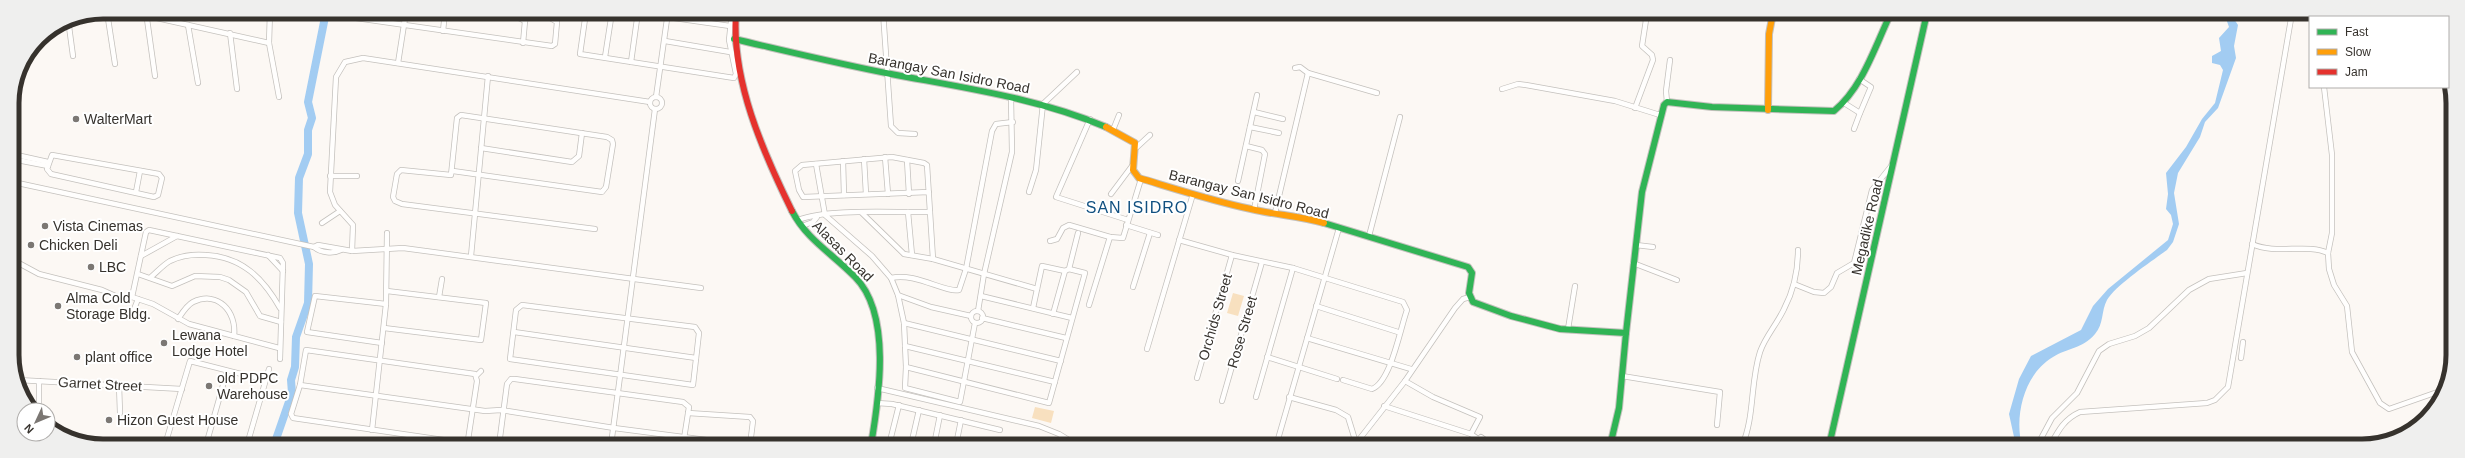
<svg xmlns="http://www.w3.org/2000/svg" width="2465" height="458" font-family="Helvetica,sans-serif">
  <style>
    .green { fill: #f8e0bf }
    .water { fill: #a2ccf2 }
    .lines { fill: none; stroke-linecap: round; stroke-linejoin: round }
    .river { stroke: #a2ccf2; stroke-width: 8 }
    .street-casing { stroke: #c4c1bd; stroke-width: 6 }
    .fast-casing { stroke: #c4c1bd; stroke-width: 8 }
    .slow-casing { stroke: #c4c1bd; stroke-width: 8 }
    .jam-casing { stroke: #c4c1bd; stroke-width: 8 }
    .street { stroke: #fffefd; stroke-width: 4.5 }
    .fast { stroke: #30b455; stroke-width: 6 }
    .slow { stroke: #ff9f0a; stroke-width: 6 }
    .jam { stroke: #e5322d; stroke-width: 6 }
    .poi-dot { fill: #7b7773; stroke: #fff; stroke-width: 1.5 }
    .labels { text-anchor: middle; stroke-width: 4; stroke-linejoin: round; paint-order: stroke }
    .street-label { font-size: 14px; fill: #36322d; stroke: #fff }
    .poi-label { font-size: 14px; fill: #36322d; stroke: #fff; text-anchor: start }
    .quarter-label { font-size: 16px; letter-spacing: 1px; fill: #115080; stroke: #fff }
    .rim { fill: none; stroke: #36322d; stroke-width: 5 }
  </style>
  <rect width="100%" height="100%" fill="#fcf8f4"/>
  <g class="green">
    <polygon points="1233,293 1244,296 1238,316 1227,313"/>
    <polygon points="1035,407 1054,411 1051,423 1032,418"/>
  </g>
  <path class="water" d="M2224,13H2230L2238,25L2234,46L2236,58L2218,108L2205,122L2200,137L2178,173L2174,193L2179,224L2173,242L2167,250C2152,261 2116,285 2107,300C2101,311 2104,324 2095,334C2082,349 2067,348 2053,357C2024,374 2014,416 2022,446H2016L2009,414L2019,379L2031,356L2081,330L2093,306L2108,289L2168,240L2173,224L2171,215L2166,209L2168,194L2166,173L2186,147L2202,119L2215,103L2223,70L2220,65L2212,63V56L2221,51L2219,38L2229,27Z"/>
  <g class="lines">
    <polyline class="river" points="274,445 292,393 291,380 295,367 296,337 308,303 309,264 298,213 299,178 308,154 308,130 312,118 308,102 326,12"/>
    <defs>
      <g id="street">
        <polyline points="107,12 115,64"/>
        <polyline points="130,12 269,43"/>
        <polyline points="146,12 155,76"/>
        <polyline points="270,12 269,43 279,97"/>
        <polyline points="507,12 525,21"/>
        <polyline points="590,12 585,19 580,54 734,78 736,74 729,40 732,12"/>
        <polyline points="883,12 891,126 898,133 915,134"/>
        <polyline points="2326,13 2326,17"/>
        <polyline points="349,17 552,46 555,44 557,22 540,12"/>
        <polyline points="667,17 730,26"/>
        <polyline points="68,19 73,56"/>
        <polyline points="188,25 198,83"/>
        <polyline points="443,31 445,12"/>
        <polyline points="230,33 237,89"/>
        <polyline points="665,41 730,52"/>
        <polyline points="523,43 525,21 529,12"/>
        <polyline points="32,48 33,50"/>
        <polyline points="605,57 612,12"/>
        <polyline points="631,62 638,12"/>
        <polyline points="398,63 406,12"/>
        <polyline points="1295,68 1300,67 1308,73 1377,93"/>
        <polyline points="2324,87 2332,155 2332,233 2328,253 2329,269 2334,285 2347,306 2352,352 2380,403 2389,409 2446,389"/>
        <polyline points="1502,89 1518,84 1526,85 1615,101 1660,115"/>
        <polyline points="656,97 668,12"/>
        <circle cx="656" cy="103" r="6"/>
        <polyline points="1667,102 1666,91 1670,60"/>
        <polyline points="1844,103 1860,113 1871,87 1859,79"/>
        <polyline points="1635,108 1653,60 1652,55 1642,46 1646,20 1635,13"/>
        <polyline points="1254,112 1283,119"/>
        <polyline points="1090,119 1056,197 1128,220"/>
        <polyline points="1250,127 1279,133"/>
        <polyline points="1854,129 1860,113"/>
        <polyline points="1113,130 1119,115"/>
        <polyline points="1246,146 1262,150 1265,154 1254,210"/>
        <polyline points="1137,147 1150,135"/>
        <polyline points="481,148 572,162 579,156 582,133"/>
        <polyline points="12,154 48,162"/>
        <polygon points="52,155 159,174 162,178 158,195 154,197 51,174 47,169"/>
        <polyline points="885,157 888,194"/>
        <polyline points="12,159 48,166"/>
        <polyline points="864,159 866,194"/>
        <polyline points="907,160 909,194"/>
        <polyline points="843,161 844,195"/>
        <polyline points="816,164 825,215 872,256 891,278 898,295 931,307 971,316"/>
        <polyline points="453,171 602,192 606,187 613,144 612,140 607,137 461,115 457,118 451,175 401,170 397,174 393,197 395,201 402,204 595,229"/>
        <polyline points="330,176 357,176"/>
        <polyline points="1238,181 1257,95"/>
        <path d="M13,182L314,247C321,253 333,254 341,250"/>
        <polyline points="136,192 140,171"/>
        <polyline points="929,192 803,197 799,190 795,171 802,165 892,157 924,163 927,165 933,259"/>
        <polyline points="1029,192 1036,170 1043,104 1077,72"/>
        <polyline points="1111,194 1132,166"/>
        <polyline points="908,212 912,255"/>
        <polyline points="862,213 904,254 933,259 1037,289"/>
        <polyline points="1275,213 1308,73"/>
        <path d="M798,220C829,208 894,213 930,212"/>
        <polyline points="322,223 340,211"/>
        <polyline points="1126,225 1158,235"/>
        <polyline points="802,226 813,222 817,217"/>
        <polyline points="1369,236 1400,117"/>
        <path d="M1179,240L1232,255L1293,268L1403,302L1407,310C1400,329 1391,382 1372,389L1343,380"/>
        <polyline points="1050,241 1057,239 1063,228 1069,225 1110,237 1123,238 1141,179"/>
        <path d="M2252,244C2276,255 2307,243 2328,253"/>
        <polyline points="1636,245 1653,247"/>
        <polyline points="314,247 318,245 352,251 403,248 701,288"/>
        <polyline points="352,251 353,225 335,205 330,192 336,77 345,62 363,58 650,102"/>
        <polyline points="268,255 283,271"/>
        <polyline points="141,256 177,236"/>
        <polyline points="471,256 488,76"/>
        <polyline points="13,260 39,274 102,290 120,298 132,297 153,304 189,324 279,348"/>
        <polyline points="1633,263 1677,280"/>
        <polyline points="138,274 172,286 195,276 220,277 229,280 246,292 260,316 281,322"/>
        <path d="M151,277C157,272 163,265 170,261C182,255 194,254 206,255C242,257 263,278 280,308"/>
        <path d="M891,278C915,272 945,293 959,290L966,269L992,131L996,124L1013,122"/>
        <polyline points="1794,284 1814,292 1824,293 1831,287 1837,273 1854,263 1872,190 1892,165"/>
        <polyline points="1133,287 1150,233"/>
        <polyline points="898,295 904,323 906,367 1049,403 1085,273 1069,269"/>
        <polyline points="981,296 1072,318"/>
        <polyline points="132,297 146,232 149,230 280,258 283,263 280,359"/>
        <polyline points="439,297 442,279"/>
        <polygon points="522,305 695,327 699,333 693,385 510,359 516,310"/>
        <polyline points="1089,305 1110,237"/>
        <polyline points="1316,306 1398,332"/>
        <polyline points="1033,308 1042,266 1065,271"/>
        <polyline points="978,311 984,274 1012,152 1011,98"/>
        <circle cx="977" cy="317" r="6"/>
        <polyline points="1053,314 1065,271 1069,269 1078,233"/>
        <polyline points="131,317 138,299"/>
        <polyline points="982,318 1066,338"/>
        <path d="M178,319C182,313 187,305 193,302C218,290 237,312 234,336"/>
        <polyline points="904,323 1061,361"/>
        <polyline points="384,328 481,340 486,303 387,291"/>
        <polyline points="1568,329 1575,286"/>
        <polyline points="514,332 696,358"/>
        <polyline points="1307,338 1411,369"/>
        <polyline points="382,343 307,332 315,296 386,304"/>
        <polyline points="905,346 1055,382"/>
        <polyline points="1147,349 1193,194"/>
        <polygon points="306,350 475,374 477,381 468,440 464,443 293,418 291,414 300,385"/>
        <polyline points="1267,357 1337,379"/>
        <polyline points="2241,358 2243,342"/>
        <polyline points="906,367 905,388 960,402 975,323"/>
        <polyline points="476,376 481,371"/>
        <polyline points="1622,376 1720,392 1717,425"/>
        <polyline points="1197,378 1232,255"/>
        <polyline points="18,380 182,389"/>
        <polyline points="1405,381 1433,397 1480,417 1471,434"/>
        <polyline points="119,385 120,413"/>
        <polyline points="300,385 485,411 501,410 614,428 745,445"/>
        <polyline points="877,388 1039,426 1059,434 1077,445"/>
        <polyline points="1256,397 1293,268"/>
        <polyline points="1289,397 1336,410 1348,417 1356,443"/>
        <polyline points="1222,401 1262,262"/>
        <polyline points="877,403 892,404 1000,430"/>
        <polyline points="1384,406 1471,434 1478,439"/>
        <polyline points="39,410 39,381"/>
        <polyline points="688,413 750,417 753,421 750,445"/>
        <polyline points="961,420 957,440 969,445"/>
        <polyline points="372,430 386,304 387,233"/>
        <polyline points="1165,444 1172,445"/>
        <polyline points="165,445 190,361 265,380"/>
        <polyline points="206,445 227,371"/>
        <polyline points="247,445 269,369"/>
        <polyline points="499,445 507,384 511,379 515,379 683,402 689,407 683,445"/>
        <polyline points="611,445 655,109"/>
        <polyline points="889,445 899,405"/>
        <polyline points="911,445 919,410"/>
        <polyline points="934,445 940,415"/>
        <polyline points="1276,446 1339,228"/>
        <polyline points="1354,446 1405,381 1455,308 1463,299 1470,297"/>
        <polyline points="1473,446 1481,437 1493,446"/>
        <path d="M1742,446C1755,416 1750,383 1760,352C1765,337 1777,324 1784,309C1794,290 1798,271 1798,250"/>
        <polyline points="2037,446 2052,418 2077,393 2099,351 2109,344 2135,336 2149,328 2189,290 2209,279 2247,273"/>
        <path d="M2050,446C2058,431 2064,419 2080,412L2207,403L2215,400L2228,387L2292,13"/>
      </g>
      <g id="fast">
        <path d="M734,39C786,51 839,64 891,74C965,88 1037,98 1106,127"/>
        <path d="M792,211C807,240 833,254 855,277C892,314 879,398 871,445"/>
        <polyline points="1324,223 1468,267 1472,273 1469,293 1473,302 1511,316 1560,329 1626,333 1619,408 1610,446"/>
        <path d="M1626,333L1642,192L1664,105L1667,102L1712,107L1834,111C1863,87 1875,46 1891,13"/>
        <polyline points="1829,446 1927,13"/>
      </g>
      <g id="slow">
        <polyline points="1768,110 1769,34 1773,13"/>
        <path d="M1106,127L1135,143L1133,170L1139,178C1176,189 1213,201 1251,209C1276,215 1300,216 1324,223"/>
      </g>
      <path id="jam" d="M736,12C731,80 763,152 792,211"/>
    </defs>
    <use href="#street" class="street-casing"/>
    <use href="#fast" class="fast-casing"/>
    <use href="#slow" class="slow-casing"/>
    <use href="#jam" class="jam-casing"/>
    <use href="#street" class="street"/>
    <use href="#fast" class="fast"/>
    <use href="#slow" class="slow"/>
    <use href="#jam" class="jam"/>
  </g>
  <g class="poi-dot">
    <circle cx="76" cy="119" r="4"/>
    <circle cx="45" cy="226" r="4"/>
    <circle cx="31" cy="245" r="4"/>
    <circle cx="91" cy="267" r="4"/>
    <circle cx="58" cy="306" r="4"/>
    <circle cx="164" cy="343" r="4"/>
    <circle cx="77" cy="357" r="4"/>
    <circle cx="209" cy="386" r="4"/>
    <circle cx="109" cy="420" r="4"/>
  </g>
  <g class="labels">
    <g class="street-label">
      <text transform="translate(949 73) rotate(11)" y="5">Barangay San Isidro Road</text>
      <text transform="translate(1249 194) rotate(14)" y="5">Barangay San Isidro Road</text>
      <text transform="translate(1867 227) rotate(-77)" y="5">Megadike Road</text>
      <text transform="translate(843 251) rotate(45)" y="5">Alasas Road</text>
      <text transform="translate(1215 317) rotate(-74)" y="5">Orchids Street</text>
      <text transform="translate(1242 332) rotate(-74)" y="5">Rose Street</text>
      <text transform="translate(100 384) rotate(3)" y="5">Garnet Street</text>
    </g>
    <g class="poi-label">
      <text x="84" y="124">WalterMart</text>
      <text x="53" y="231">Vista Cinemas</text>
      <text x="39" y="250">Chicken Deli</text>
      <text x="99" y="272">LBC</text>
      <text x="66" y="303">Alma Cold<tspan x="66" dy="16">Storage Bldg.</tspan></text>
      <text x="172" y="340">Lewana<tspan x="172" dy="16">Lodge Hotel</tspan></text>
      <text x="85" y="362">plant office</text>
      <text x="217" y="383">old PDPC<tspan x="217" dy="16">Warehouse</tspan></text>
      <text x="117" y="425">Hizon Guest House</text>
    </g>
    <g class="quarter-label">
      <text x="1137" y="213">SAN ISIDRO</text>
    </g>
  </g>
  <path d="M0 0H2465V458H0ZM103 19H2362A84 84 0 0 1 2446 103V355A84 84 0 0 1 2362 439H103A84 84 0 0 1 19 355V103A84 84 0 0 1 103 19Z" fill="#efefee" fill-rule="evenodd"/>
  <path class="rim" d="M103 19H2362A84 84 0 0 1 2446 103V355A84 84 0 0 1 2362 439H103A84 84 0 0 1 19 355V103A84 84 0 0 1 103 19Z"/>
  <rect x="2309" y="16" width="140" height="72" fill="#ffffff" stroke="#afadab"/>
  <rect x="2317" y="29" width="20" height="6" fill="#30b455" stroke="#afadab"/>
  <text x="2345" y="36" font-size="12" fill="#36322d">Fast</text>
  <rect x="2317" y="49" width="20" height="6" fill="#ff9f0a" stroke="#afadab"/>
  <text x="2345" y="56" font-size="12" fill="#36322d">Slow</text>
  <rect x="2317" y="69" width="20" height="6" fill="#e5322d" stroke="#afadab"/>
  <text x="2345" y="76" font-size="12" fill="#36322d">Jam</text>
  <g transform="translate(36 422) rotate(226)"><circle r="19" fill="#ffffff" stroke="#afadab"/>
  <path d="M0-3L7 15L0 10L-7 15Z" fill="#7b7773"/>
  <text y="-6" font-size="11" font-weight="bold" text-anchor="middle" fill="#36322d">N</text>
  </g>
</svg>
